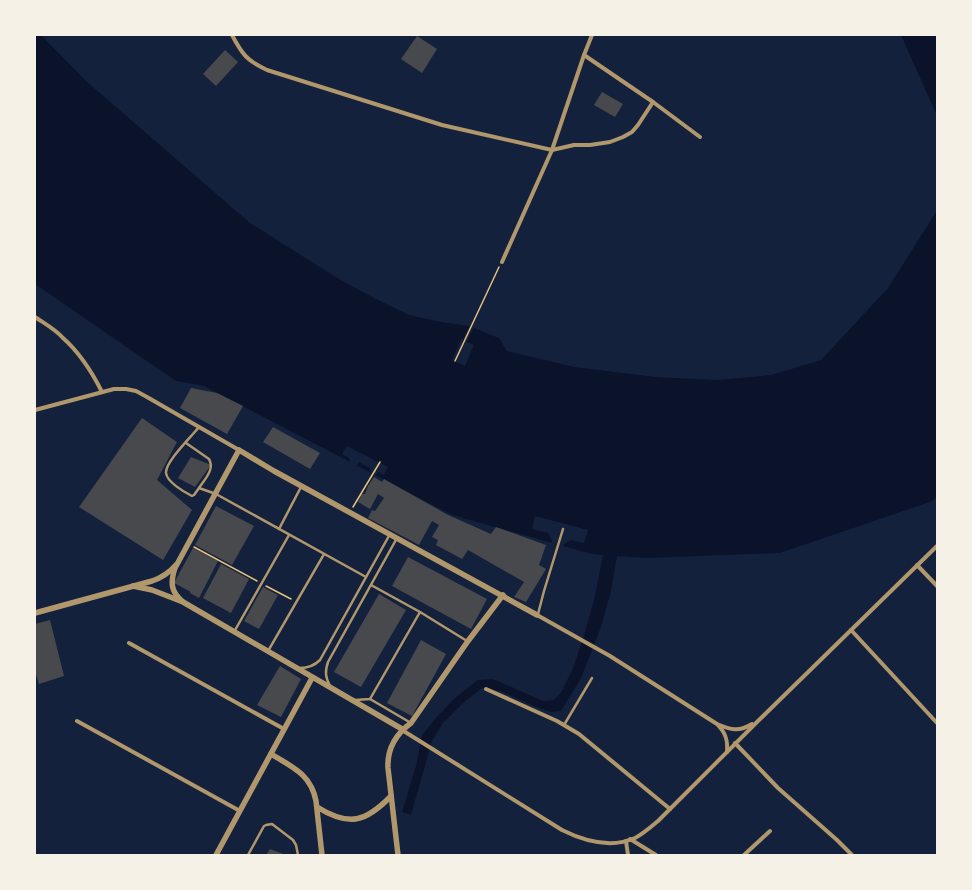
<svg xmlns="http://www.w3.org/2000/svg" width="972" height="890" font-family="'PT Sans',sans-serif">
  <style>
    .water { fill: #0b132b }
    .pier { fill: #14213d }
    .building { fill: #48494c }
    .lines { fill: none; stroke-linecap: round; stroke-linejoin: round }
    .path { stroke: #e5c07b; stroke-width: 1.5 }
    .service { stroke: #b1986c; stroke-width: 2.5 }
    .minor { stroke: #b1986c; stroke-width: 4 }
    .tertiary { stroke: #b1986c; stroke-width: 5.5 }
  </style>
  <rect width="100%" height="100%" fill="#14213d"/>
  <g class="water">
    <polygon points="35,35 41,35 86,81 250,223 339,279 374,298 409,315 441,322 469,326 499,338 507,351 574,367 656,377 717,380 771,375 821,360 888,288 936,212 937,206 937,497 930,502 780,553 648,558 617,556 611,591 601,627 581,678 561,711 551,712 534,706 500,691 482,688 462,704 443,723 432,741 411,815 402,812 416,766 422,735 435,719 456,697 478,680 493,679 543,701 554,700 562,691 573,668 584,635 594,600 603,555 592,554 452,515 204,386 176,381 35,284"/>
    <polygon points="901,35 937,35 937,116"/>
  </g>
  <g class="pier">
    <polygon points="470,324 474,326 467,342 474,345 465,366 452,360 461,339 463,340"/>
    <polygon points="347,446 388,467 384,475 379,472 376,474 374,477 370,474 371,473 370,468 359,462 356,467 349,463 350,460 349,458 342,454"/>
    <polygon points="535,516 588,530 584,543 571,540 564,544 563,547 552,543 552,541 548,533 532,529"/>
  </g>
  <g class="building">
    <polygon points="417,36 437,49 422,73 401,59"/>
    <polygon points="225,50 238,62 216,86 203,74"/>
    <polygon points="602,92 623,104 615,117 594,105"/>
    <polygon points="191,388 217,393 243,406 227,434 180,408"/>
    <polygon points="142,418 177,442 157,480 192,510 163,560 79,507"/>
    <polygon points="273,427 320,453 310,469 263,442"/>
    <polygon points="191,457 211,465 195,487 178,478"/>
    <polygon points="374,477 382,482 384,479 448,515 491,534 496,527 546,545 539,565 546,569 526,602 514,597 524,582 468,550 462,559 436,545 438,540 432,537 439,525 432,521 419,545 368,518 372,510 375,511 384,498 378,494 370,509 358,502 362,494 365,494 368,486"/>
    <polygon points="216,506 254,526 232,565 195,545"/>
    <polygon points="193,548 218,561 199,598 190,593 191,592 174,583"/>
    <polygon points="408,557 487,599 471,629 392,586"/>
    <polygon points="221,564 249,579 231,613 203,598"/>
    <polygon points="263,587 278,595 259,629 244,621"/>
    <polygon points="379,594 406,610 361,687 334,672"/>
    <polygon points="50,620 64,676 39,684 35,671 35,624"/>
    <polygon points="421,640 446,654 412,716 387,703"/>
    <polygon points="280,666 301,679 281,717 257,705"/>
    <polygon points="270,849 286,855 266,855"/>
  </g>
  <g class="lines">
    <g class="path">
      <polyline points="455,361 499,267"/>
      <polyline points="353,507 380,462"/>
      <polyline points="194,547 257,581"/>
      <polyline points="266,586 291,599"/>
    </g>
    <g class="service">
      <path d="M199,427C192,436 165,462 166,473C167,482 184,492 192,496L194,495L199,488L216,494L366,577"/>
      <path d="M186,443L209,459C215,469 205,479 199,488"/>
      <polyline points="279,529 301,487"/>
      <polyline points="420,612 467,641"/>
      <polyline points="538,614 544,591 563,529"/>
      <polyline points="234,632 289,535"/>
      <polyline points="268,651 324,554"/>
      <path d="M300,668C308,668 314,666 320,660L390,534"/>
      <path d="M330,686C325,677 325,671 328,662L397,538"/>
      <polyline points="370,699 411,723"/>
      <polyline points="355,700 370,699 420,612 371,585"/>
      <polyline points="564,725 592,678"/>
      <polyline points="248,855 264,826 266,825 272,824 293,840 296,845 298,855"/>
    </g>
    <g class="minor">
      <path d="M232,35C242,54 247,61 267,70L442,125L552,150L574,145H590L610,142L623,137L632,132L638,125L653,102"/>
      <polyline points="584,55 653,102 700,137"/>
      <polyline points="502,262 552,150 584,55 592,35"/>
      <path d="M35,317C45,324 55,329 63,338C80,353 92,372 102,392"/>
      <polyline points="35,410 114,389 126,389 136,391 147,397 239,450"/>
      <polyline points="917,565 937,586"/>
      <path d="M537,615L610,656L717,724C731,730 739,732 752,724"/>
      <polyline points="851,630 937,723"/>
      <polyline points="129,643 284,729"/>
      <polyline points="486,689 557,721 579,734 670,809"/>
      <polyline points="77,721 240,811"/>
      <path d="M718,725C726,733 728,741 727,752"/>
      <path d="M402,730L562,830C584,841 610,849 635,838C643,834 651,827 658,821L758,721L937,546"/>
      <polyline points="735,743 778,788 837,840 852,855"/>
      <polyline points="630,839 656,855"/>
      <polyline points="626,841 628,855"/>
      <polyline points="744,855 770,831"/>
    </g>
    <g class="tertiary">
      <polyline points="133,586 152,590 183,602 402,729"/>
      <path d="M183,602C171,592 170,583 175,568L239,450L274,471L537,615"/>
      <path d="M35,613L152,581C161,578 169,573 176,565"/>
      <path d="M271,754C292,767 311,774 316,801L322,855"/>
      <path d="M317,807C349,827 366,822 391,796"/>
      <polyline points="216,855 312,678"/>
      <path d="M398,855L388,768C387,749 396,734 411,723L468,641L503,595"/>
    </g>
  </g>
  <rect width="972" height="890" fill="none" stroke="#f6f1e7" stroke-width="72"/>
</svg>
